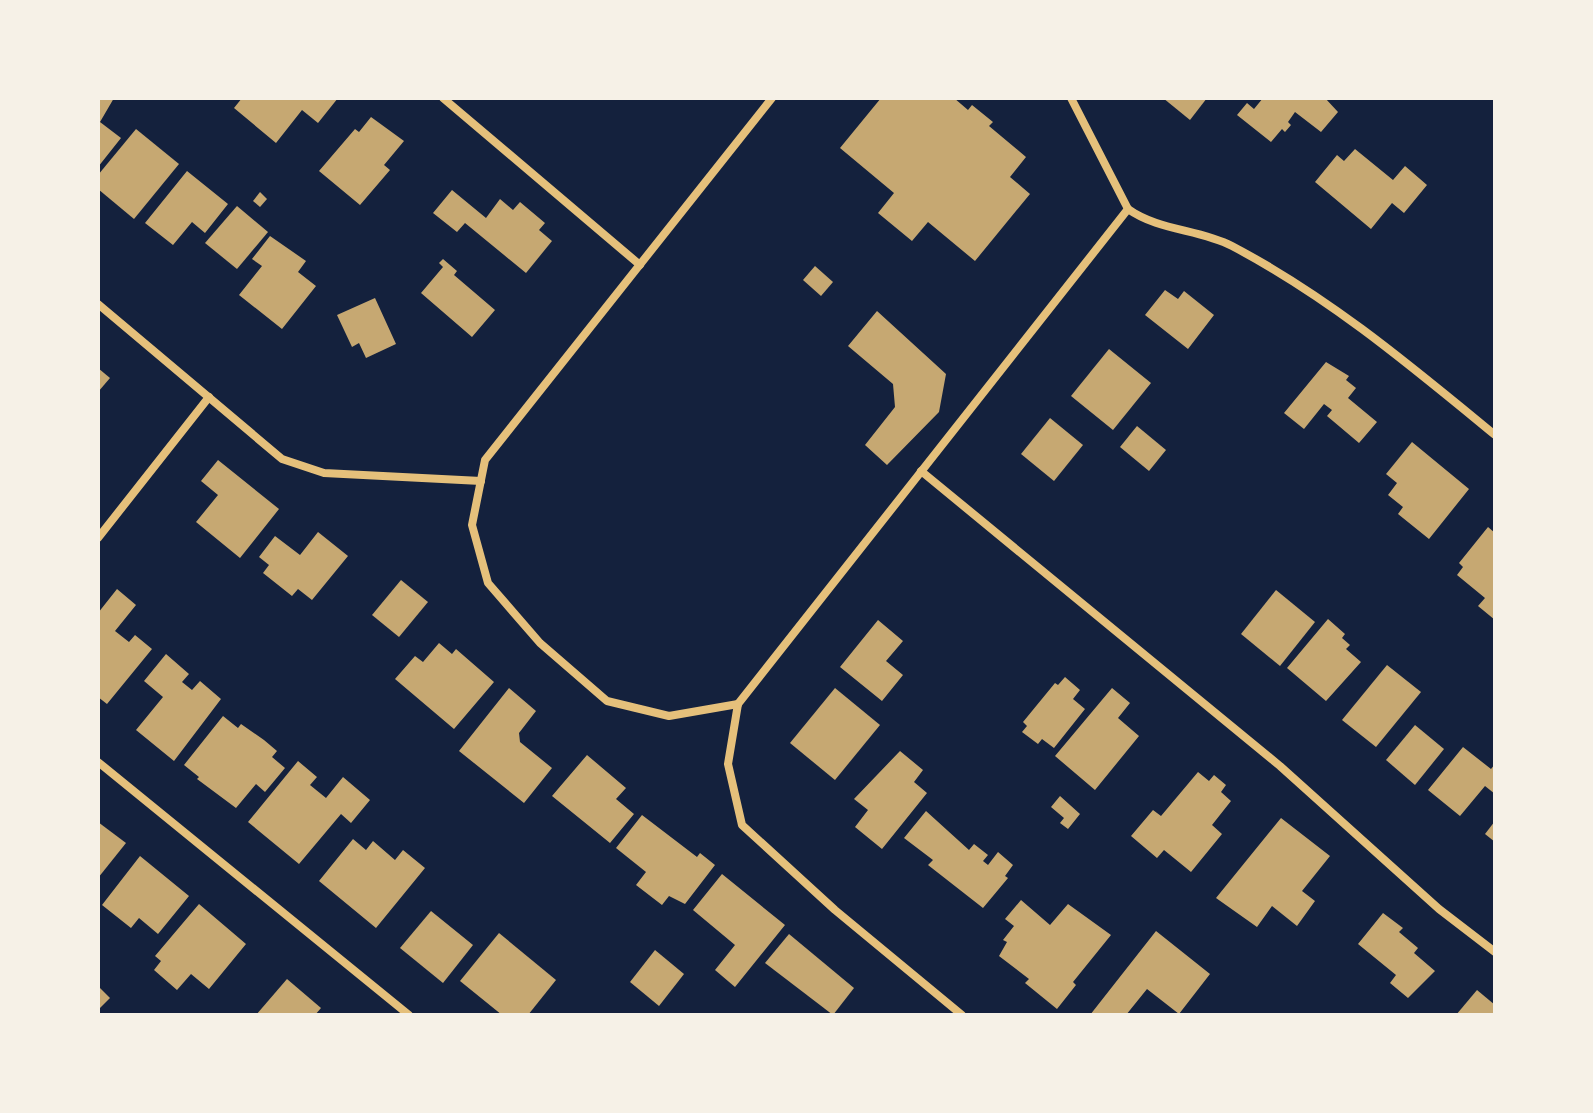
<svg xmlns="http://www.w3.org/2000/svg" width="1593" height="1113" font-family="'Exo 2',sans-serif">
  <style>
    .building { fill: #c6a872 }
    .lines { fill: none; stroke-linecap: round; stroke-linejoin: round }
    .minor { stroke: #e5c07b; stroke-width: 8 }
  </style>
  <rect width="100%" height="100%" fill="#14213d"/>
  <g class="building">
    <polygon points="98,98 114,98 100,122 121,138 98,167"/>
    <polygon points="242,98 338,98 318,123 302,110 276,143 234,108"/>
    <polygon points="881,98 954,98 968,110 972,105 993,122 989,126 1026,157 1010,177 1030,194 975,261 928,222 912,241 878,213 894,193 840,148"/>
    <polygon points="1163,98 1207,98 1190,120"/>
    <polygon points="1263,98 1325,98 1338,112 1321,132 1295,112 1288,122 1291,125 1285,132 1282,129 1271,142 1237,115 1247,103 1254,109"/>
    <polygon points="371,117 404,141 384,165 390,170 360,205 319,171 355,129 359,132"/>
    <polygon points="136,129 179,164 134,219 98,189 98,175"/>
    <polygon points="1355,149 1393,180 1405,166 1427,185 1404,213 1392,203 1371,229 1315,182 1337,155 1344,161"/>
    <polygon points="187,171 228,204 205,233 192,222 173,245 145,223"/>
    <polygon points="452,190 486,218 500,199 513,210 520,202 545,223 539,230 552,241 526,273 465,223 457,232 433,213"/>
    <polygon points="260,192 267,199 260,207 253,201"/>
    <polygon points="237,206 268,232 237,269 205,243"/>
    <polygon points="270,236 306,261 298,272 316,286 282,329 239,295 262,266 252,259"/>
    <polygon points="443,259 457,271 454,275 495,310 472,337 421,293 443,267 439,263"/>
    <polygon points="815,266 833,282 821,296 803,280"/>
    <polygon points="1165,290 1178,299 1184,291 1214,315 1188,349 1145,315"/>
    <polygon points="375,298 396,344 366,358 359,343 352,347 337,315"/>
    <polygon points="877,311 946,374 939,412 887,465 865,445 895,407 893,384 848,346"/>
    <polygon points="1109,349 1151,383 1113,430 1071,396"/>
    <polygon points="1326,362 1349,376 1346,380 1356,388 1348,398 1377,422 1359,443 1327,416 1332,410 1324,404 1304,429 1284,413"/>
    <polygon points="98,368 110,378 98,392"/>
    <polygon points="1050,418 1083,445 1054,481 1021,454"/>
    <polygon points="1137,426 1166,450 1149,471 1120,447"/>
    <polygon points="1412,442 1469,489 1429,539 1398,514 1403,507 1388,495 1397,483 1386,474"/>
    <polygon points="218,460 279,509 240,558 196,522 218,495 201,481"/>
    <polygon points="1488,527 1495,533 1495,620 1478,606 1485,598 1457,575 1463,567 1459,563"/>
    <polygon points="318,532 348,556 312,600 298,589 292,596 263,573 269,565 259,557 275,536 300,555"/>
    <polygon points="401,580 428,602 399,637 372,615"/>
    <polygon points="117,589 136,605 115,631 129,642 135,635 152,649 107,704 98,697 98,613"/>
    <polygon points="1276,590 1315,622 1280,666 1241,634"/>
    <polygon points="1328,619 1345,634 1342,638 1350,645 1346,649 1361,662 1326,701 1287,668"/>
    <polygon points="878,620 903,641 886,661 903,675 882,701 840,667"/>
    <polygon points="439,643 452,654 456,649 494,682 454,729 395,679 415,656 423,662"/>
    <polygon points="166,654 189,674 182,682 192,690 200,681 221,699 174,761 136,730 163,697 144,681"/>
    <polygon points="1387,665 1421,692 1376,747 1342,720"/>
    <polygon points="1065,677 1080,690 1073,699 1085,709 1054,748 1042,739 1038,744 1022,732 1027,726 1023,722 1055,683 1058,685"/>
    <polygon points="509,688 536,711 519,733 520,742 552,768 524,803 459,751"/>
    <polygon points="835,688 880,725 835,780 790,743"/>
    <polygon points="1112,688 1130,703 1118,718 1139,736 1095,790 1055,756"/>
    <polygon points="223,716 238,728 241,724 264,740 277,751 272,757 285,768 265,792 256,784 236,808 197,779 199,777 184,765"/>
    <polygon points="1415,725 1444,749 1415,785 1386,760"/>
    <polygon points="1463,747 1491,769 1495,764 1495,794 1485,786 1460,816 1428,790"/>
    <polygon points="900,751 923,770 914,782 927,793 882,849 855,827 868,810 854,799"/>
    <polygon points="587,755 626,788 616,799 634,814 610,843 552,796"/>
    <polygon points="298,761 317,777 310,785 326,798 343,777 370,800 351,823 341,814 299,864 248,822"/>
    <polygon points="1198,772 1209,781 1214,775 1226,785 1221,792 1231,801 1212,825 1222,834 1191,872 1164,850 1157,858 1131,836 1153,810 1161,816"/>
    <polygon points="1060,796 1080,814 1068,829 1060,823 1064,818 1051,807"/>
    <polygon points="926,811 969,850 974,844 988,855 983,861 988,865 998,852 1013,865 1005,876 1008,878 983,908 928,865 933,860 904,838"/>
    <polygon points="642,815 697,857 700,853 715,865 685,904 669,896 662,905 636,885 646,872 616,848"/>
    <polygon points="1281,818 1330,856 1302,891 1315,901 1297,926 1272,906 1257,927 1216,898"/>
    <polygon points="1495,821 1495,842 1485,834"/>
    <polygon points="98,822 126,843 98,878"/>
    <polygon points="353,839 366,850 373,841 395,860 403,850 425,868 376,928 319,881"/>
    <polygon points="140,856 189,896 158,934 139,918 131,928 102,905"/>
    <polygon points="722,874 785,925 735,987 715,970 735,945 693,910"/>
    <polygon points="1021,900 1050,925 1068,904 1111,935 1073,982 1076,985 1057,1009 1025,983 1029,979 999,956 1007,942 1003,940 1014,926 1005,919"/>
    <polygon points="199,904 246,944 209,989 191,974 177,990 154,970 161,961 155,956"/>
    <polygon points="431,911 473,945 443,983 400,948"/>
    <polygon points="1383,913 1403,928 1399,932 1418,948 1414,953 1435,971 1408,998 1390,983 1396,975 1358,944"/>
    <polygon points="1156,931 1210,974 1179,1014 1147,989 1126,1015 1090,1015"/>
    <polygon points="499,933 556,980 528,1015 502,1015 460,981"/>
    <polygon points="789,934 854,988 833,1015 765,963"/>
    <polygon points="655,950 684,974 659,1006 630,982"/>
    <polygon points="287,979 321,1008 315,1015 256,1015"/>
    <polygon points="98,986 110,998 98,1010"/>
    <polygon points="1477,990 1495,1005 1495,1015 1456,1015"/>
  </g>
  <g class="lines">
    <g class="minor">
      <polyline points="443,98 640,265"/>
      <path d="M1071,98L1128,209C1159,231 1199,229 1232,246C1329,297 1411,366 1495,435"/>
      <polyline points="98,304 282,459 324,473 481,481"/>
      <polyline points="921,471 1280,766 1439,909 1495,952"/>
      <polyline points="98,538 209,397"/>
      <polyline points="738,704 669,716 607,701 540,643 488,583 472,525 485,460 772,98"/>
      <polyline points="98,762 409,1015"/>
      <polyline points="962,1015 835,910 742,825 728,764 738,704 1128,209"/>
    </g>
  </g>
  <rect width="1593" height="1113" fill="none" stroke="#f6f1e7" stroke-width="200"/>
</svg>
